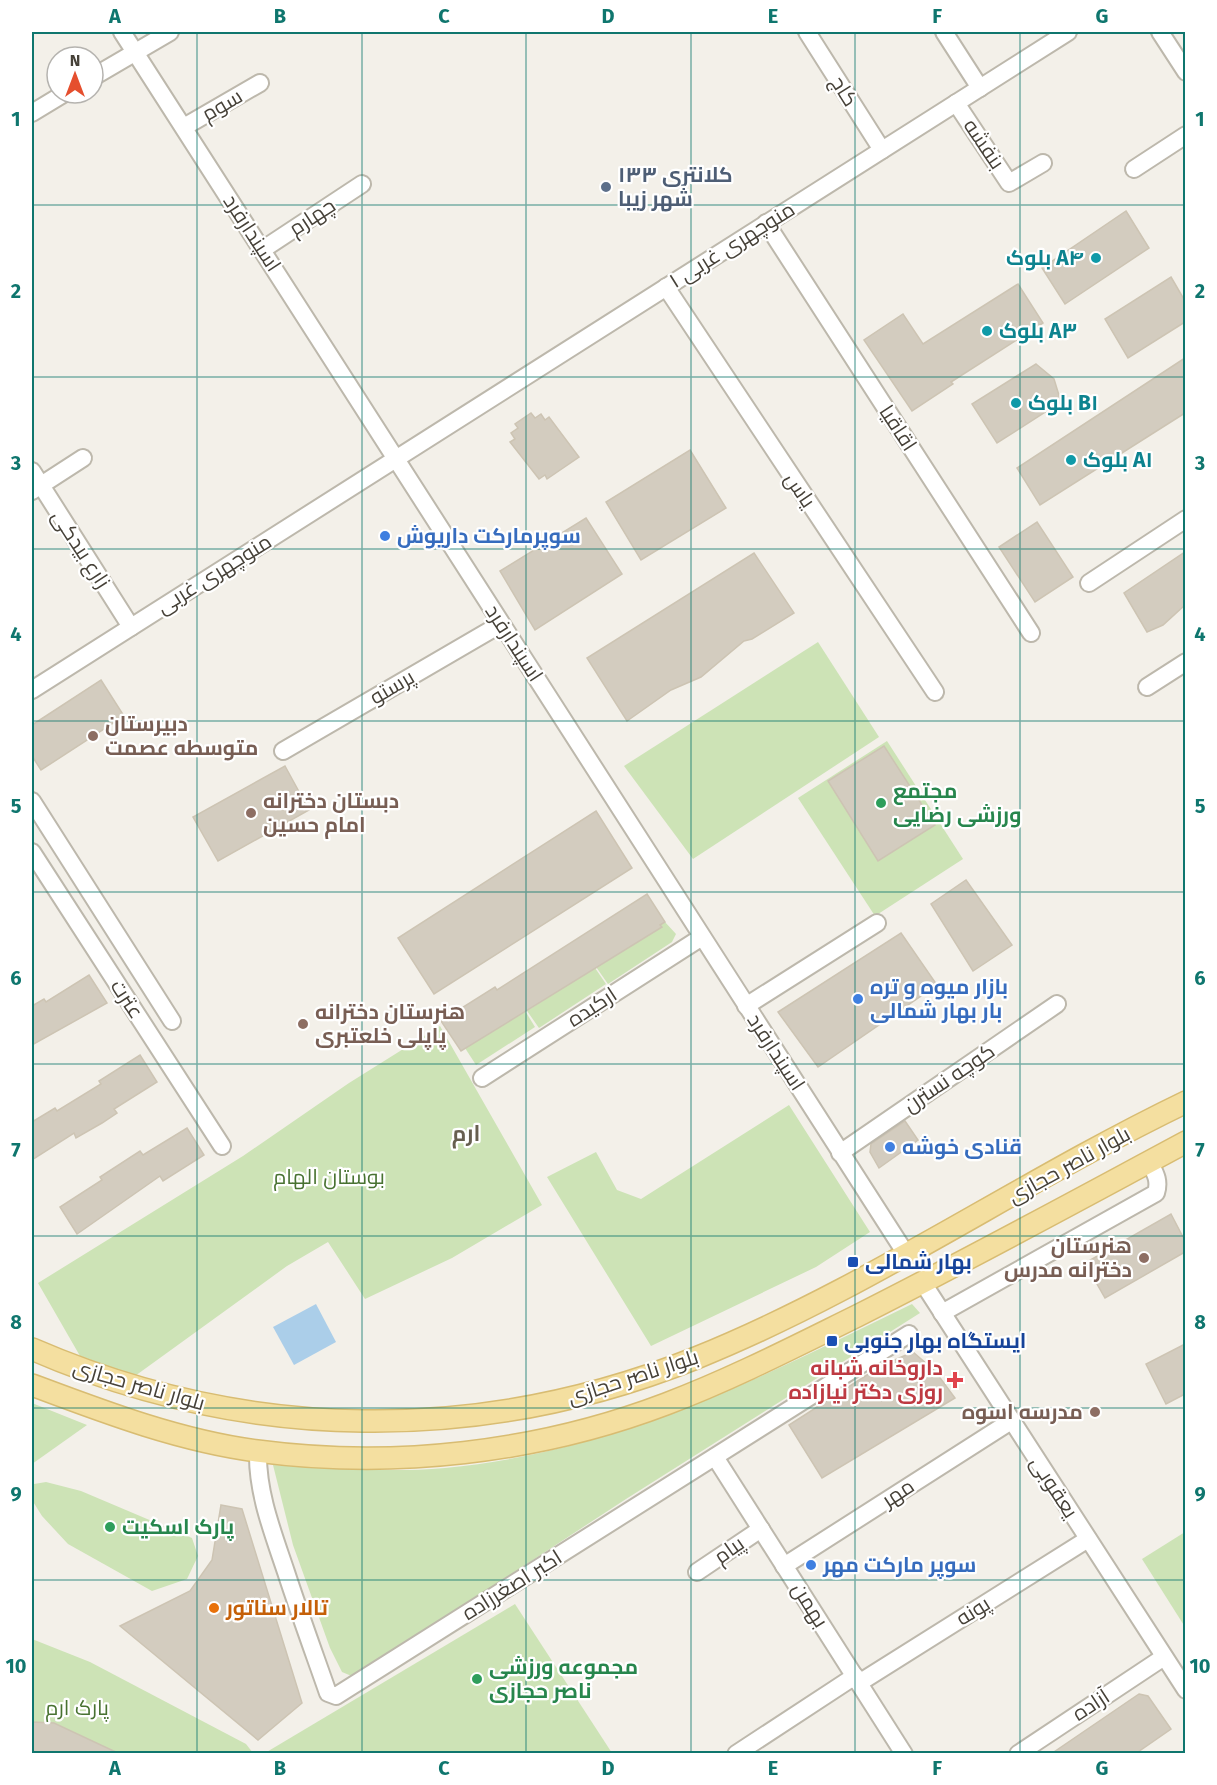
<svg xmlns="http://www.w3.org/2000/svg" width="1217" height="1785" font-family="'Fira Sans',Cairo,sans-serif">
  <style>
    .green { fill: #cde3b6 }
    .water { fill: #abcee9 }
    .building { fill: #d3ccbf; stroke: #cdc4b3; stroke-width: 1.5 }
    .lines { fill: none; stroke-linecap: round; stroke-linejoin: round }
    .minor-casing { stroke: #bdb8ac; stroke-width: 20 }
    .major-casing { stroke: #d8bc72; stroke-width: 24 }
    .minor { stroke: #fff; stroke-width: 16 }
    .major { stroke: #f4dfa0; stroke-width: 21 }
    .grid { fill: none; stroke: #0f766e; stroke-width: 1.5; stroke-opacity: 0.55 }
    .service-dot { fill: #5c6f8a; stroke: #fff; stroke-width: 2 }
    .culture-dot { fill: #0f9aa8; stroke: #fff; stroke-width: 2 }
    .shop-dot { fill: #3f7fe0; stroke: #fff; stroke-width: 2 }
    .education-dot { fill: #8d6e63; stroke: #fff; stroke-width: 2 }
    .leisure-dot { fill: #2e9e5b; stroke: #fff; stroke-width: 2 }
    .transit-dot { fill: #1a4fb4; stroke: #fff; stroke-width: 2 }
    .health-dot { fill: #e0444e; stroke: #fff; stroke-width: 2 }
    .food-dot { fill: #e8710a; stroke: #fff; stroke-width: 2 }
    .labels { text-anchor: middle; stroke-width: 4.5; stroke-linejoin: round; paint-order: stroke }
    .street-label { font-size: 21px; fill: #464138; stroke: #fff }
    .service-label { font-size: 21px; font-weight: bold; fill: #4e5e75; stroke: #fff; text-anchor: start }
    .culture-label { font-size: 21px; font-weight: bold; fill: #0d838f; stroke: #fff; text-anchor: start }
    .shop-label { font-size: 21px; font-weight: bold; fill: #366cbe; stroke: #fff; text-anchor: start }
    .education-label { font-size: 21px; font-weight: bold; fill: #785e54; stroke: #fff; text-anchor: start }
    .leisure-label { font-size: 21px; font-weight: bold; fill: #27864d; stroke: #fff; text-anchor: start }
    .park-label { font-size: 21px; fill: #487231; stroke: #fff }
    .transit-label { font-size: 21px; font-weight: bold; fill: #164399; stroke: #fff; text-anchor: start }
    .health-label { font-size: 21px; font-weight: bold; fill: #be3a42; stroke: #fff; text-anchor: end }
    .food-label { font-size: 21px; font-weight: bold; fill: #c56008; stroke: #fff; text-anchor: start }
    .neighbourhood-label { font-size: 22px; font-weight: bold; fill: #675f50; stroke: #fff }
    .neatline { fill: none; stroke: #0f766e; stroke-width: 2 }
    .grid-label { font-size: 20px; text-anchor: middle; font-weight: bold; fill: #0f766e }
  </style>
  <rect width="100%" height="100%" fill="#f3f0e9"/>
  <g class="green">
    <polygon points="818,642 879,737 693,859 624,766"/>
    <polygon points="887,741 963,859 875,916 798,798"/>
    <polygon points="665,922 676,934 672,942 608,984 594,964 601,965"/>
    <polygon points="593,965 606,984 539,1028 525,1008 528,1006 530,1009 589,971"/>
    <polygon points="524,1009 535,1027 476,1065 465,1048"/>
    <polygon points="440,1026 542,1205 452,1258 365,1299 328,1242 287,1266 135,1376 80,1356 38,1283 243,1156 349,1083"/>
    <polygon points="789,1105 870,1232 816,1267 651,1346 547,1177 596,1152 617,1190 641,1199"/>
    <path d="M912,1304L920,1313L626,1499L354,1677L342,1672L330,1648L293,1545L273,1465C330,1468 388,1473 445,1468C619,1451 758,1379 912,1304Z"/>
    <polygon points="32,1403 87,1425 32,1464"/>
    <polygon points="46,1482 81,1491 192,1538 198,1556 187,1579 152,1591 68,1544 42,1516 32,1500 34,1484"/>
    <polygon points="1185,1532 1185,1627 1142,1559"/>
    <polygon points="515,1604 612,1753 265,1753"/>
    <polygon points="32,1639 90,1662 246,1744 253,1753 32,1753"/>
  </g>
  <polygon class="water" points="316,1304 336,1342 294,1365 273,1327"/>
  <g class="building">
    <polygon points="1126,211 1149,248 1065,304 1042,268"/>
    <polygon points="1171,277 1185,301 1185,322 1128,358 1105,319"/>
    <polygon points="1018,284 1043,323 951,382 953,384 912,411 864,340 903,314 923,344"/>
    <polygon points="1185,358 1185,413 1040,505 1017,468"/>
    <polygon points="1036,364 1054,379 1061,402 997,443 972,404"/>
    <polygon points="531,413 535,418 541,414 545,420 549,417 579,457 547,479 545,475 539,479 510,442 515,439 511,433 518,428 515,424"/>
    <polygon points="690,450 726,508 641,560 606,502"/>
    <polygon points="586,518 622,574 535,630 500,571"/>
    <polygon points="1037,522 1073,577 1035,602 999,547"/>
    <polygon points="1185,552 1185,605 1163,625 1147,632 1124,593"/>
    <polygon points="754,553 794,613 752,639 744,641 701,677 671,690 627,721 587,658"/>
    <polygon points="101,680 124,716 41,770 32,756 32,725"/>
    <polygon points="884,746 935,825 878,861 828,781"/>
    <polygon points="285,766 309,810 218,861 193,817"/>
    <polygon points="596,811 632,868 434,994 398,938"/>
    <polygon points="966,880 1012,945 973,971 931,904"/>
    <polygon points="647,894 665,922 660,925 662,927 461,1051 441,1021 495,987 497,990"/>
    <polygon points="901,933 937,985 818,1067 778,1012"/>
    <polygon points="89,975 107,1003 32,1045 32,1006 44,999 46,1002"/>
    <polygon points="140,1055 157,1082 114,1109 117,1113 102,1123 76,1138 74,1133 32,1160 32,1122 55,1108 57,1111 101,1084 99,1081"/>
    <polygon points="905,1121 918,1140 879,1168 870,1152 871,1144"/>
    <polygon points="187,1128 204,1155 163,1181 160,1176 77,1234 60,1207 102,1180 100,1177 140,1151 143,1155"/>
    <polygon points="1171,1214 1185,1241 1185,1252 1105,1298 1085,1263"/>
    <polygon points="1185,1344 1185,1394 1166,1404 1146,1364"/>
    <polygon points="913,1352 935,1371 955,1398 822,1478 789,1425 881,1366"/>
    <polygon points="221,1505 242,1509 302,1703 258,1740 120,1626 190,1591 212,1560"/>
    <polygon points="1139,1694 1148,1696 1171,1729 1135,1754 1051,1754"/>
    <polygon points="32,1722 54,1723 120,1754 32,1754"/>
  </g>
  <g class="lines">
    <defs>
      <g id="minor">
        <polyline points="122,32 906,1254"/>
        <polyline points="807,32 882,150"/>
        <polyline points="944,32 980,88"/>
        <polyline points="1160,32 1186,72"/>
        <polyline points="93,77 170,32"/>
        <polyline points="956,103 1009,183 1043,163"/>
        <polyline points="32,113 65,93"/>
        <polyline points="184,127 260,83"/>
        <polyline points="1134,169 1186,135"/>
        <polyline points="766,223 1031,633"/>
        <polyline points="262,250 362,184"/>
        <polyline points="666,287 935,692"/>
        <polyline points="32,471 131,627"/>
        <polyline points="32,491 83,458"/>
        <polyline points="1089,583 1186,519"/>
        <polyline points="1147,687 1186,662"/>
        <polyline points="32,690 1068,32"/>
        <polyline points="283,751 501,624"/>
        <polyline points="32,801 172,1021"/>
        <polyline points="32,852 222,1146"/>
        <polyline points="746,1006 877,923"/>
        <polyline points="482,1078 702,937"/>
        <polyline points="840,1153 1057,1004"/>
        <polyline points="923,1283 1186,1690"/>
        <path d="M942,1313L1156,1193C1160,1180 1155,1173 1149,1161"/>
        <path d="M258,1452C257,1493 273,1533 286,1572C299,1612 314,1653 328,1693L336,1696L909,1334"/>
        <polyline points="715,1457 904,1754"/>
        <polyline points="784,1566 1011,1421"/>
        <polyline points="697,1572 761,1529"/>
        <polyline points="859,1683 1088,1539"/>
        <polyline points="736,1754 855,1676"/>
        <polyline points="1018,1754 1164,1657"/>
      </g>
      <g id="major">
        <path d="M32,1349C246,1442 479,1445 696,1358C867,1289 1020,1182 1186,1102"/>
        <path d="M32,1385C104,1412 180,1441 257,1451C393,1469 537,1453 666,1404C732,1379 794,1347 857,1316C968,1260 1076,1201 1186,1142"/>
      </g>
    </defs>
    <use href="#minor" class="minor-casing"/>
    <use href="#major" class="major-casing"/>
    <use href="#minor" class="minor"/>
    <use href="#major" class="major"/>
  </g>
  <path class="grid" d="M197,32V1754M362,32V1754M526,32V1754M691,32V1754M855,32V1754M1020,32V1754M32,205H1186M32,377H1186M32,549H1186M32,721H1186M32,892H1186M32,1064H1186M32,1236H1186M32,1408H1186M32,1580H1186"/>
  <circle class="service-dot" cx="606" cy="187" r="6"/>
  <g class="culture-dot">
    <circle cx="1096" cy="258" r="6"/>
    <circle cx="987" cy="331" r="6"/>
    <circle cx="1016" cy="403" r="6"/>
    <circle cx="1071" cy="460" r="6"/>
  </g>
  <g class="shop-dot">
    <circle cx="385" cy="536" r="6"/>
    <circle cx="858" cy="999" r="6"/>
    <circle cx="890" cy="1147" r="6"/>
    <circle cx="811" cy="1565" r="6"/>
  </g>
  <g class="education-dot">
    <circle cx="93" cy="736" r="6"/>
    <circle cx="251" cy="813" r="6"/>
    <circle cx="303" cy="1024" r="6"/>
    <circle cx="1144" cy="1258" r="6"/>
    <circle cx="1095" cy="1412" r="6"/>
  </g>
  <g class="leisure-dot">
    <circle cx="881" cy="803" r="6"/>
    <circle cx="110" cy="1527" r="6"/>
    <circle cx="477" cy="1679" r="6"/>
  </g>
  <g class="transit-dot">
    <rect x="847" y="1256" width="12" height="12" rx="3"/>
    <rect x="826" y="1335" width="12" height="12" rx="3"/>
  </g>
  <path class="health-dot" d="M952 1371h6v6h6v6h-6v6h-6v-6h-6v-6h6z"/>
  <circle class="food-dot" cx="214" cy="1608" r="6"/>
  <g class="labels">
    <g class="street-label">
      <text transform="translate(844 91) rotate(58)" y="7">کاج</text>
      <text transform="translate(222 105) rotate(-30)" y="7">سوم</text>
      <text transform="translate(984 144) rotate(56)" y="7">بنفشه</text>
      <text transform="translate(312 217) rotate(-33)" y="7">چهارم</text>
      <text transform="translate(252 233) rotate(57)" y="7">اسپندارفرد</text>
      <text transform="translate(732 245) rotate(-32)" y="7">منوچهری غربی ۱</text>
      <text transform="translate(898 428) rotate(57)" y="7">اقاقیا</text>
      <text transform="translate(800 490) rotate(56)" y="7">یاس</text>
      <text transform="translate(81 549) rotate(57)" y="7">زارع بیدکی</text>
      <text transform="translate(214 574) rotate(-32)" y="7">منوچهری غربی</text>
      <text transform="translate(514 643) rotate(57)" y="7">اسپندارفرد</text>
      <text transform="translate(392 687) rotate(-30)" y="7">پرستو</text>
      <text transform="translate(127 999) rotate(57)" y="7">عترت</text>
      <text transform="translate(592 1007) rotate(-33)" y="7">ارکیده</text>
      <text transform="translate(776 1052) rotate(57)" y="7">اسپندارفرد</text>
      <text transform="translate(949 1078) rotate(-34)" y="7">کوچه نسترن</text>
      <text transform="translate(1069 1165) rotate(-29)" y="7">بلوار ناصر حجازی</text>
      <text transform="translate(633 1377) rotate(-18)" y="7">بلوار ناصر حجازی</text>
      <text transform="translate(139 1385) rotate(16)" y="7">بلوار ناصر حجازی</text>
      <text transform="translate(1054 1487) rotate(57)" y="7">یعقوبی</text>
      <text transform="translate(898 1493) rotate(-33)" y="7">مهر</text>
      <text transform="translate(729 1550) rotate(-35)" y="7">پیام</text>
      <text transform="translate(512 1585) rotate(-32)" y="7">اکبر اصغرزاده</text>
      <text transform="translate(810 1605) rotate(58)" y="7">بهمن</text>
      <text transform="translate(973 1611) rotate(-32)" y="7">پونه</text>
      <text transform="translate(1091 1705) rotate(-33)" y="7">آزاده</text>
    </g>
    <g class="service-label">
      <text x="618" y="182">کلانتری ۱۳۳<tspan x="618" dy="24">شهر زیبا</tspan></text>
    </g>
    <g class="culture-label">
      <text x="1084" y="265" text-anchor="end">بلوک A۴</text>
      <text x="999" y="338">بلوک A۳</text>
      <text x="1028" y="410">بلوک B۱</text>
      <text x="1083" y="467">بلوک A۱</text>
    </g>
    <g class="shop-label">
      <text x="397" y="543">سوپرمارکت داریوش</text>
      <text x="870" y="994">بازار میوه و تره<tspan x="870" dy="24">بار بهار شمالی</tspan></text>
      <text x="902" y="1154">قنادی خوشه</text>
      <text x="823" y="1572">سوپر مارکت مهر</text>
    </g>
    <g class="education-label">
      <text x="105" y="731">دبیرستان<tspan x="105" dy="24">متوسطه عصمت</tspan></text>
      <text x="263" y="808">دبستان دخترانه<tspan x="263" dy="24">امام حسین</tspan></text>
      <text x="315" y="1019">هنرستان دخترانه<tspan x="315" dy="24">پاپلی خلعتبری</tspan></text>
      <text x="1132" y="1253" text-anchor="end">هنرستان<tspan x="1132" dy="24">دخترانه مدرس</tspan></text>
      <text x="1083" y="1419" text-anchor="end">مدرسه اسوه</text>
    </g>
    <g class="leisure-label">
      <text x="893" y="798">مجتمع<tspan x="893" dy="24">ورزشی رضایی</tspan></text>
      <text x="122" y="1534">پارک اسکیت</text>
      <text x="489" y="1674">مجموعه ورزشی<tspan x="489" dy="24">ناصر حجازی</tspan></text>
    </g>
    <g class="park-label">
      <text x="329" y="1184">بوستان الهام</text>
      <text x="77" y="1715">پارک ارم</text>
    </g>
    <g class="transit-label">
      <text x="865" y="1269">بهار شمالی</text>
      <text x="844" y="1348">ایستگاه بهار جنوبی</text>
    </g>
    <g class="health-label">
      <text x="943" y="1375">داروخانه شبانه<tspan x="943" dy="24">روزی دکتر نیازاده</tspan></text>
    </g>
    <g class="food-label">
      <text x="226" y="1615">تالار سناتور</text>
    </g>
    <g class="neighbourhood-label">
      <text x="466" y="1141">ارم</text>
    </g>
  </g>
  <rect width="1217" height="1785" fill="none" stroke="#ffffff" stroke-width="66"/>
  <g transform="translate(75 75)"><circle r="28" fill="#ffffff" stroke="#b5b3af" stroke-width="1.5"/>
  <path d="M0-4.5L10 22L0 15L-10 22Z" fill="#e54f2e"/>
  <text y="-9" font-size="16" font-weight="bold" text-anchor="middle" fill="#464138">N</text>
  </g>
  <rect x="33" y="33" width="1151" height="1719" class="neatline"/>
  <g class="grid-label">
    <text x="115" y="23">A</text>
    <text x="280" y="23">B</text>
    <text x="444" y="23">C</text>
    <text x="608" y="23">D</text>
    <text x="773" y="23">E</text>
    <text x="937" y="23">F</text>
    <text x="1102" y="23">G</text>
    <text x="16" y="126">1</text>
    <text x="1200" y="126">1</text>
    <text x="16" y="298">2</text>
    <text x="1200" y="298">2</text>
    <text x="16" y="470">3</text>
    <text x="1200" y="470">3</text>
    <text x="16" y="641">4</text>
    <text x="1200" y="641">4</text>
    <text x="16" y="813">5</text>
    <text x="1200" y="813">5</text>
    <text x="16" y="985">6</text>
    <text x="1200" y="985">6</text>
    <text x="16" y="1157">7</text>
    <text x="1200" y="1157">7</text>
    <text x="16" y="1329">8</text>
    <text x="1200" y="1329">8</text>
    <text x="16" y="1501">9</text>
    <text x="1200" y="1501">9</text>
    <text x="16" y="1673">10</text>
    <text x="1200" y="1673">10</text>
    <text x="115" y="1775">A</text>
    <text x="280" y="1775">B</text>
    <text x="444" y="1775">C</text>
    <text x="608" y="1775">D</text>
    <text x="773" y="1775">E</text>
    <text x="937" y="1775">F</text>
    <text x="1102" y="1775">G</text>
  </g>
</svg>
